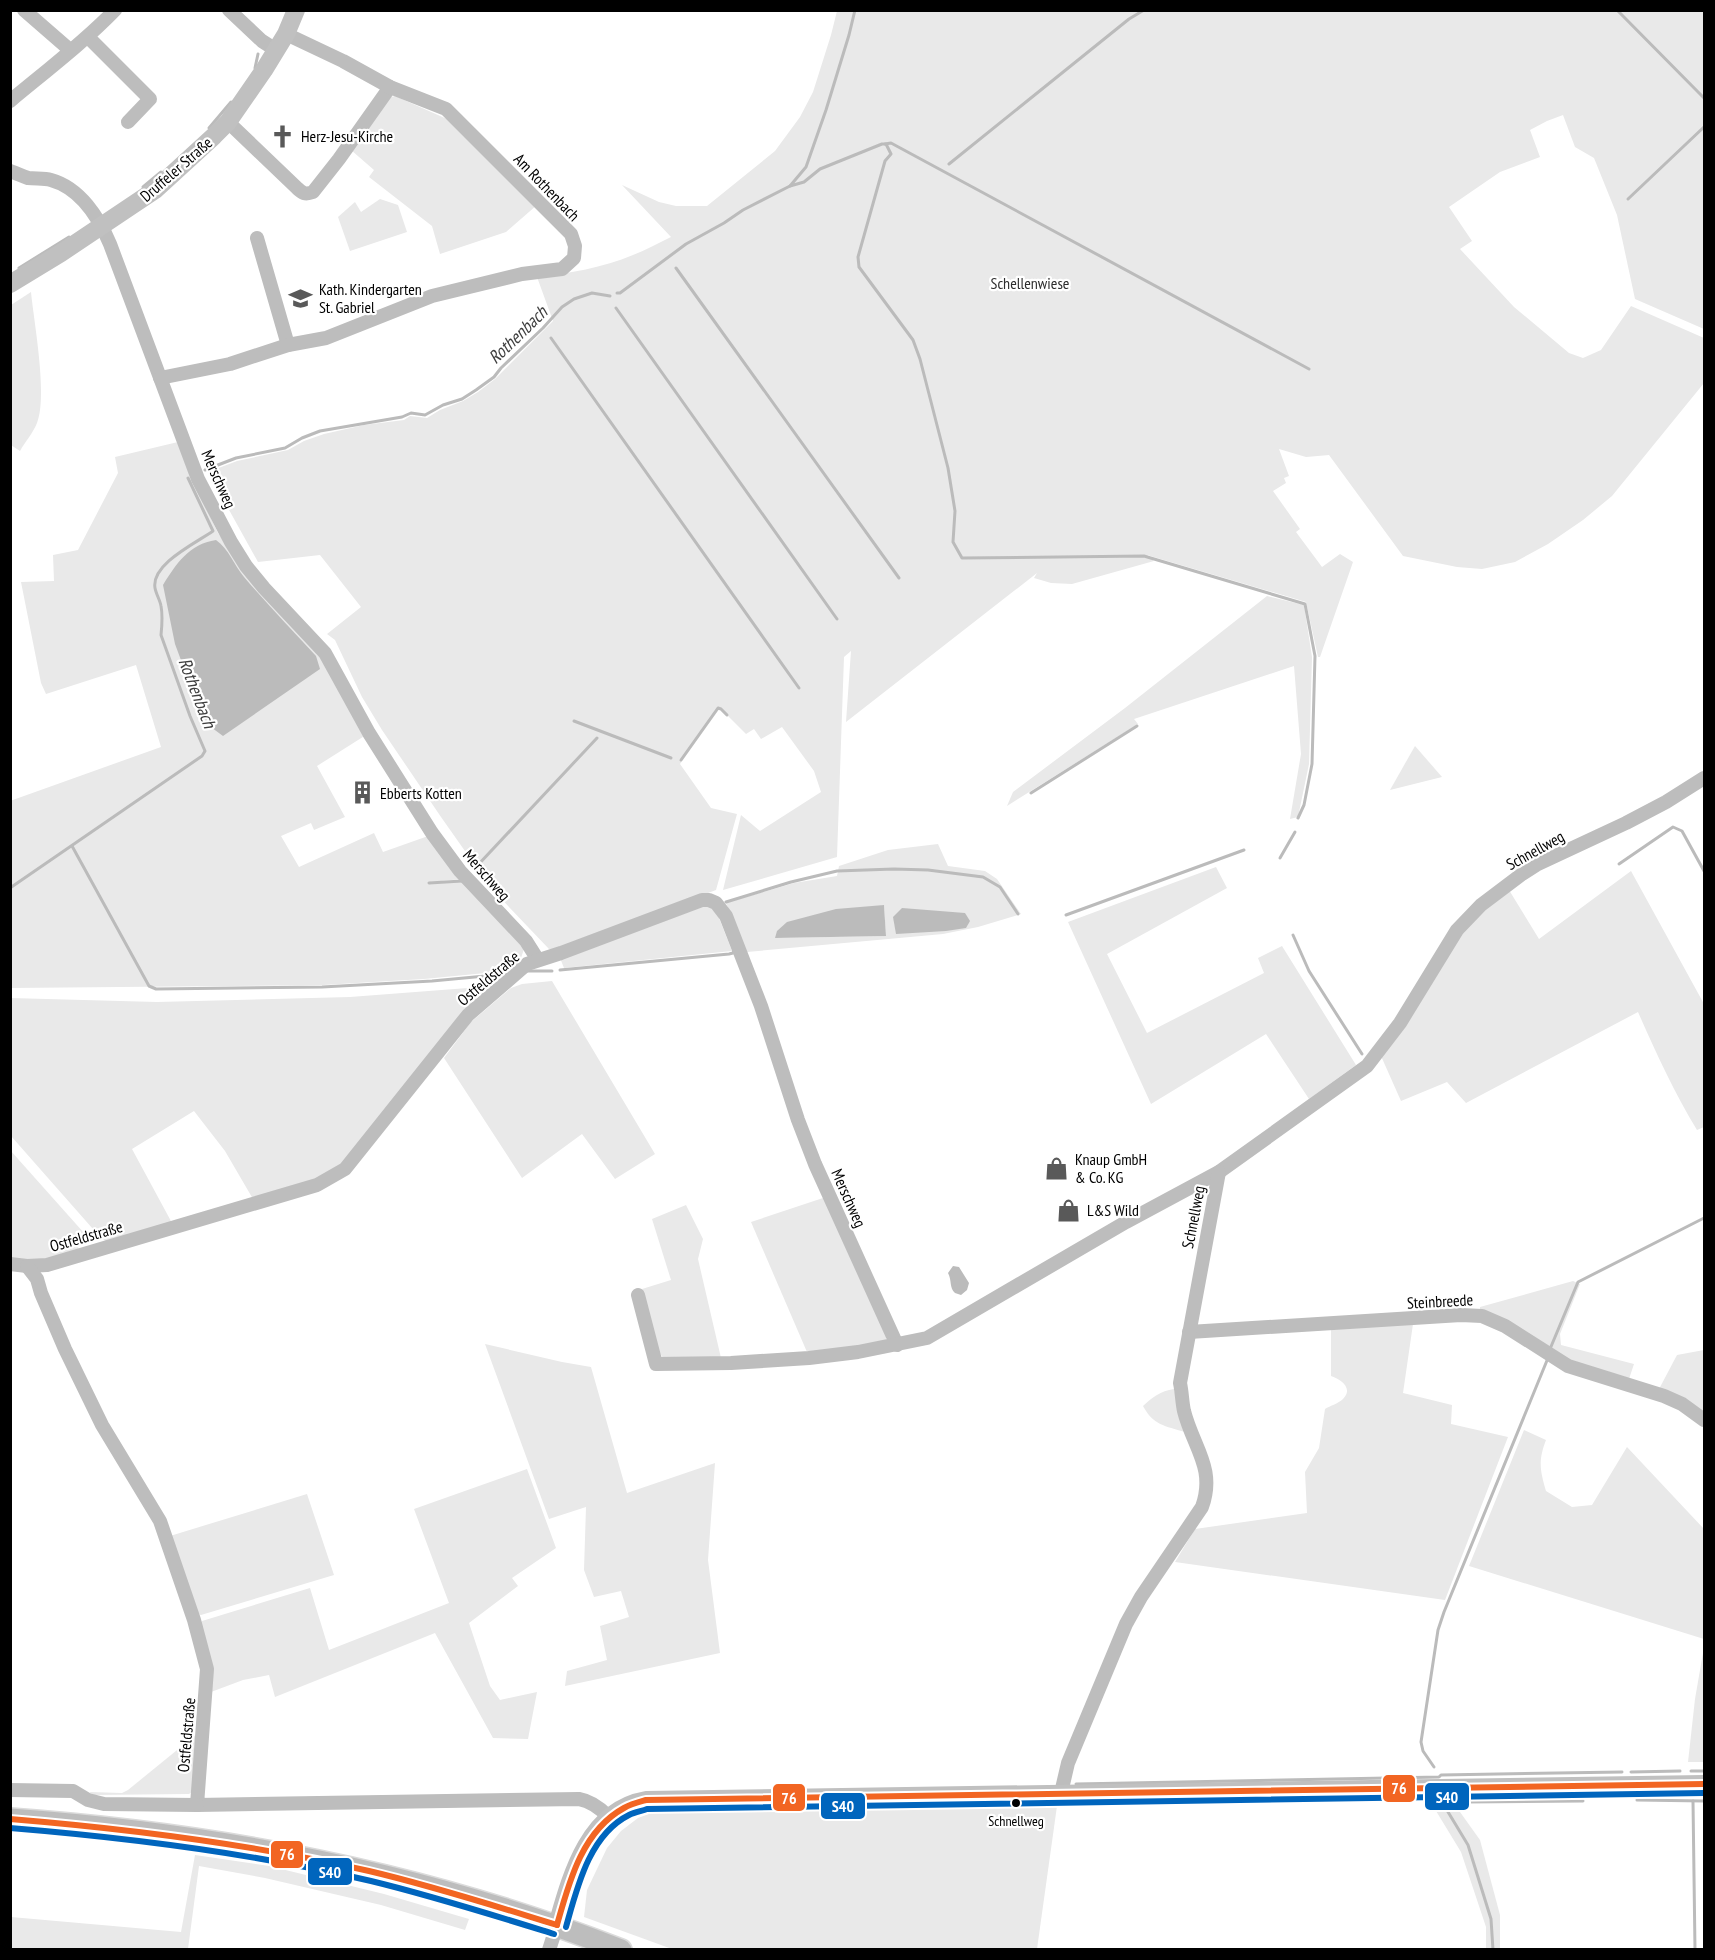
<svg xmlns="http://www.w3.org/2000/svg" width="1715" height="1960" font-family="'PT Sans Narrow',sans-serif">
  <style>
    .green { fill: #e9e9e9; fill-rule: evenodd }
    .water { fill: #bbb }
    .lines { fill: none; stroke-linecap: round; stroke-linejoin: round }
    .stream { stroke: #bbb; stroke-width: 3 }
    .primary-casing { stroke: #dbdbdb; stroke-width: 24 }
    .street { stroke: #bdbdbd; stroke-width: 14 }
    .secondary { stroke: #c0c0c0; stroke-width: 18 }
    .primary { stroke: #bdbdbd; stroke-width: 21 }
    .bus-1-casing { stroke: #fff; stroke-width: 10 }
    .bus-2-casing { stroke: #fff; stroke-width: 10 }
    .bus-1 { stroke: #f26522; stroke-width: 6 }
    .bus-2 { stroke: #0065bd; stroke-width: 6 }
    .bus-dot { fill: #000; stroke: #fff; stroke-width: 2 }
    .labels { text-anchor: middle; stroke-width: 4.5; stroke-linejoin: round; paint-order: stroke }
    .bus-label { font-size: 14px; fill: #000; stroke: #fff }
    .poi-label { font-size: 16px; fill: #000; stroke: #fff; text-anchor: start }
    .street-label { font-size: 16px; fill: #000; stroke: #fff }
    .park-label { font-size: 16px; fill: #2e2e2e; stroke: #fff }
    .water-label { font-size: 18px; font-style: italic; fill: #3f3f3f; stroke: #fff }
    .line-badge { stroke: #fff; stroke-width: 2 }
    .badge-label { font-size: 16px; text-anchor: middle; font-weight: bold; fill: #fff }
  </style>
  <rect width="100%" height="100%" fill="#fff"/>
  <g class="green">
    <path d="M837,11H1704V329L1635,299L1617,215L1594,158L1575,147L1563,115L1547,121L1530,130L1540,157L1500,172L1449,207L1472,241L1460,249L1514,307L1569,353L1583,358L1601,350L1631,306L1704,338V383L1612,496L1583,520L1548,544L1515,562L1482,569L1457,567L1403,556L1329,455L1306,457L1279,449L1289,476L1284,478L1286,483L1273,491L1300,529L1296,532L1322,567L1340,554L1353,562L1320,657H1318L1306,602L1147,555L1154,561L1072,584L1051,583L1034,578L1037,573L846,722L851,651L844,657L837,857L723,890L741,815L760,831L821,792L814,771L782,727L761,739L754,729L746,734L720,708L680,764L711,808L737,814L716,890L558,949H549L491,888L441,817L382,730L362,697L335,640L327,634L361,607L320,555L258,562L208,472L237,461L288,450L304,441L324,434L364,425L404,420L410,416L427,418L440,410L463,401L478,392L495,379L553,321L537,277C569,273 603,268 633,255C646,250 658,243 671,237L622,185L659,202L676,206H707L775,151L800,117L813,92L831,35Z"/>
    <polygon points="395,96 447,119 537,205 506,232 440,254 432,226 369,177 374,170 351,150 387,98"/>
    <polygon points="380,199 398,205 407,232 350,251 338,217 355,202 361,212"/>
    <path d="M31,292C34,322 48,397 37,423C33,433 25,442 20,451L11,445V305Z"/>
    <polygon points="178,442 189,473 218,533 241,567 324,656 366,735 317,766 345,817 314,830 311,823 281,836 299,867 374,833 383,852 431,835 462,879 430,882 430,884 464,881 524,949 521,958 496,972 424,979 323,985 11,988 10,801 161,747 136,665 46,694 41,683 21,582 54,581 53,555 78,550 118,473 115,457"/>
    <polygon points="1267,596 1304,605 1312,657 1309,764 1298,817 1290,819 1301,754 1294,666 1134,719 1138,724 1007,806 1013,792 1125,708"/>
    <polygon points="1415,746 1442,777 1390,790"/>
    <path d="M938,844L948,866L985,871L997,879L1021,914L978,927L943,934L747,952L726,903L794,883L837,876L839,866L888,850ZM884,905L886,936L775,938Z"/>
    <polygon points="1216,867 1227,888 1107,954 1147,1033 1264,973 1258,958 1282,946 1356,1065 1309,1099 1266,1034 1151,1104 1068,922"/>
    <path d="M1631,871L1704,1004V1127L1697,1130C1674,1092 1656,1053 1638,1012L1466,1103L1447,1082L1401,1101L1381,1056L1461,934L1484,911L1509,890L1539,939Z"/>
    <polygon points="700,906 710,906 717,913 732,951 564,968 560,958"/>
    <polygon points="552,981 655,1154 615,1179 582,1134 522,1178 444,1058 471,1022 511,988 522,984"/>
    <polygon points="494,986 338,1168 315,1180 253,1199 225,1151 194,1111 132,1149 172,1223 107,1242 100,1237 11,1136 10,998 157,1002 350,997"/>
    <polygon points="10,1150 84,1233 77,1242 79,1251 47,1259 11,1259"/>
    <polygon points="826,1197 887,1334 885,1343 807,1352 751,1222"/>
    <polygon points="686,1205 703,1239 698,1259 721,1358 665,1360 657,1350 642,1289 671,1280 652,1219"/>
    <polygon points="1573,1281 1580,1284 1560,1334 1561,1345 1634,1364 1628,1382 1570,1363 1480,1312 1480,1307"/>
    <path d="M1413,1324L1403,1393L1452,1405L1451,1424L1508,1437L1445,1600L1175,1562L1195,1529L1307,1513L1305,1472L1319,1448L1325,1409C1330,1406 1339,1403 1343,1399C1354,1388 1340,1379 1331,1376V1328Z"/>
    <polygon points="485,1344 562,1362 591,1367 627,1493 715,1463 708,1560 720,1653 565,1686 567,1671 607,1660 600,1626 629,1617 621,1591 594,1597 584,1570 586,1507 549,1519"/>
    <polygon points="1704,1350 1704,1416 1658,1391 1677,1355"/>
    <path d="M1174,1389L1185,1432C1165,1426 1153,1425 1143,1406C1153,1397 1160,1391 1174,1389Z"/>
    <path d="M1524,1430L1546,1440C1538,1461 1540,1470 1546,1491L1572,1507L1592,1505L1627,1447L1704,1529V1639L1469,1566Z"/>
    <polygon points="527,1469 556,1548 512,1578 518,1586 469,1623 490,1686 500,1700 537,1692 528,1739 493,1738 435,1633 275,1697 269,1675 243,1680 211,1692 198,1626 202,1621 310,1588 329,1650 449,1603 414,1509"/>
    <polygon points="307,1494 334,1575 201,1615 195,1613 170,1536"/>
    <polygon points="1704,1647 1704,1762 1688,1762 1695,1699"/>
    <polygon points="198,1733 193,1791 189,1794 91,1795 90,1792 122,1793 128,1790"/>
    <polygon points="1430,1801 1455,1805 1480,1840 1500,1915 1500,1949 1486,1949 1486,1927 1461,1852"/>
    <polygon points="1057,1806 1037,1949 672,1949 584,1917 587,1890 607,1848 621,1831 638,1818 657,1811"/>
    <polygon points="195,1855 269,1866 384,1894 469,1919 465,1930 381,1905 265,1878 199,1866 188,1949 11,1949 11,1917 181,1932"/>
  </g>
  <g class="water">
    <path d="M216,540C229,549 234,565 244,577C267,604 292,630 316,656L320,669L223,736L204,722L175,644L163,585C176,564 189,544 216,540Z"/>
    <polygon points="884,905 886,936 775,938 777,931 787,922 836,909"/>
    <polygon points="902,908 965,913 970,921 966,928 946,931 896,934 893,917"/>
    <path d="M953,1266L959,1267L969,1283L967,1290L961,1295L955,1293C949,1288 952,1280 948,1273Z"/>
  </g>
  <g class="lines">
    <g class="stream">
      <polyline points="1617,10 1704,98"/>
      <polyline points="255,68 258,54"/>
      <polyline points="209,128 231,102"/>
      <polyline points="885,144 891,143 1309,369"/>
      <polyline points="949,164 1129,19 1144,10"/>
      <polyline points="790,186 804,182 820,169 882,144 886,144 891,154 885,161 858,257 859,267 913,340 920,359 948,468 955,511 953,542 962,558 1144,556 1305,604 1315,656 1312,764 1304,805 1298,818"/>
      <polyline points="143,187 161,172"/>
      <polyline points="1628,199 1704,127"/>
      <polyline points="19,268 69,237"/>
      <polyline points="676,268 899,578"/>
      <polyline points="617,293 620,293 686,244 724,223 743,210 790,186 806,167 826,110 849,35 855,10"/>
      <polyline points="616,308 837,619"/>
      <polyline points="551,338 799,688"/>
      <polyline points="205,470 236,458 285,448 302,438 320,431 402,417 411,413 425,415 443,405 462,399 476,390 494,377 501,368 543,328 562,307 574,299 592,293 610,296"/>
      <polyline points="574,721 671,758"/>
      <polyline points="681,760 718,708 721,709 727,715"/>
      <polyline points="1031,793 1137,726"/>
      <polyline points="72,846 149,986 156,989 322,987 432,981 496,975 520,962"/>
      <polyline points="1280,858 1295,832"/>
      <polyline points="1619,864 1673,827 1682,831 1704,871"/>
      <polyline points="477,866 597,738"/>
      <polyline points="429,883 462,881"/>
      <path d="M10,888L202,756L205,751L190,716L161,635C162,625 163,616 161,606C160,600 156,594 155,588C151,564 196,543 213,531L188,478"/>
      <polyline points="726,902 791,882 837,871 894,869 928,870 983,877 1000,887 1018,914"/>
      <polyline points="1066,915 1244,850"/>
      <polyline points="1293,935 1309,971 1362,1054"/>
      <polyline points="560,970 729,954 733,953 734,950"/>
      <polyline points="528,971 552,971"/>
      <polyline points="1550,1349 1578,1282 1704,1218"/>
      <polyline points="1434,1767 1423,1751 1421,1742 1438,1630 1444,1612 1548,1358"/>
      <polyline points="1691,1771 1704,1771"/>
      <polyline points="1631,1772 1680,1771"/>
      <polyline points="1076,1784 1439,1777 1441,1775 1622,1772"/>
      <polyline points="1637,1800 1704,1801"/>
      <polyline points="1693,1801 1695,1950"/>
      <polyline points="1442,1802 1468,1845 1491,1919 1493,1950"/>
      <polyline points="1466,1802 1583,1801"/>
    </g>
    <defs>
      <path id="primary" d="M10,1819C219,1834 426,1873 621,1950"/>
    </defs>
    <use href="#primary" class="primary-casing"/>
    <g class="street">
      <polyline points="24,10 70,50"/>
      <polyline points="229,10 262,41 276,50"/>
      <polyline points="88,37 150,99 128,122"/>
      <path d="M10,101C46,71 83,43 115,10"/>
      <path d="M228,122L297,188C302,193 305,195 313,192L339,159L390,87"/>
      <path d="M10,171C16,173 22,176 28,178C36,179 44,178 51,180C80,188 99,218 110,244L198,479L231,542L246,566L264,588L325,653L369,733L432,833L460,871L526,941L538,960"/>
      <polyline points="257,238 288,345"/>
      <polyline points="160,378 230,364 288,345 326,338 432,296 522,274 562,269 574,258 575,246 571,234 446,109 390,87 343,61 286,34"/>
      <polyline points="10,1264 27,1266 47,1265 317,1185 345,1169 468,1015 527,964 561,953 702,900 709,900 716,903 726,916 761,1006 798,1120 815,1164 897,1345"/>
      <path d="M27,1266L37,1279L41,1293L65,1349L102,1425L160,1521L194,1620L207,1669L197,1805L579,1799C591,1801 600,1808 609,1817"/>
      <polyline points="638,1295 656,1364 731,1363 809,1358 858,1352 927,1338 1126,1222 1219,1172 1367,1066 1400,1023 1457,930 1481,905 1522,874 1536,865 1626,823 1666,802 1704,778"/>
      <polyline points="1189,1332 1461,1315 1482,1316 1505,1326 1568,1366 1664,1396 1682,1404 1704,1420"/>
      <polyline points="10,1790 73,1791 88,1800 104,1804 197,1805"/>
      <path d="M1061,1793L1068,1763L1126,1624L1141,1597L1202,1507C1216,1468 1193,1447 1184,1411C1182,1402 1182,1392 1180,1383L1219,1172"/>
      <polyline points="549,1950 557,1925"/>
    </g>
    <g class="secondary">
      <polyline points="10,284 61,253 155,190 214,136 228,122 264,70 286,34 296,10"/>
      <path d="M557,1925C571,1876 588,1810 646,1800L1704,1784"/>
    </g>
    <use href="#primary" class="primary"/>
    <defs>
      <g id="bus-1">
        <path d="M10,1819C131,1829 251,1844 369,1871C433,1886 495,1906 557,1925"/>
        <path d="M557,1925C569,1882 582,1831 624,1808C631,1804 639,1802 646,1800L1704,1784"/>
      </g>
      <g id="bus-2">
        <path d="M10,1828C132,1838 252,1853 371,1881C433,1896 493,1915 554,1934"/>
        <path d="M566,1927C577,1888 589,1835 629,1815C635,1812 642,1811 647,1809L1704,1793"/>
      </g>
    </defs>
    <use href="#bus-1" class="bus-1-casing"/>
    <use href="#bus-2" class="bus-2-casing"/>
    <use href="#bus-1" class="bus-1"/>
    <use href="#bus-2" class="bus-2"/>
  </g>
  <defs>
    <symbol id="church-bare" viewBox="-9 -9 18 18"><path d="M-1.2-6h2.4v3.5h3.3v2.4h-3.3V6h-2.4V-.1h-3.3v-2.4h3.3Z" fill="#595959" stroke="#fff" stroke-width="2.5" paint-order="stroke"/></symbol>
    <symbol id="school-bare" viewBox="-9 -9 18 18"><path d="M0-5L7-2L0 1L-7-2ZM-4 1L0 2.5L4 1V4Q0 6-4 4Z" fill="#595959" stroke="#fff" stroke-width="2.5" paint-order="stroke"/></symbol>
    <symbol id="building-bare" viewBox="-9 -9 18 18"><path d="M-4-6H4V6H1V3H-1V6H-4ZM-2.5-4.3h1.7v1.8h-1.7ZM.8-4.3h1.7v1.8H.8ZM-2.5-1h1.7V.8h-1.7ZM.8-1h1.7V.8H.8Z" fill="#595959" stroke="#fff" stroke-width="2.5" paint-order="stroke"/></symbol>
    <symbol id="shop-bare" viewBox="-9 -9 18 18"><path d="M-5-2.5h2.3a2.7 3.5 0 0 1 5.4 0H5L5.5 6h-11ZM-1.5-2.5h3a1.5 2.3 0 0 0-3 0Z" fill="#595959" stroke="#fff" stroke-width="2.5" paint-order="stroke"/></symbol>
  </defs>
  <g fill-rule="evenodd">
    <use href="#church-bare" x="266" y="120" width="33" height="33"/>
    <use href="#school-bare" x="284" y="282" width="33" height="33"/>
    <use href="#building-bare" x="346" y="776" width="33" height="33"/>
    <use href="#shop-bare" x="1040" y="1152" width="33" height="33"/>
    <use href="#shop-bare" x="1052" y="1194" width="33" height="33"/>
  </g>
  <circle class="bus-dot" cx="1016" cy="1803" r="5"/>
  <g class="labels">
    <g class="bus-label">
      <text x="1016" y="1826">Schnellweg</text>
    </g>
    <g class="poi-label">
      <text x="301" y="142">Herz-Jesu-Kirche</text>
      <text x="319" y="295">Kath. Kindergarten<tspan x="319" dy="18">St. Gabriel</tspan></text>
      <text x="380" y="799">Ebberts Kotten</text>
      <text x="1075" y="1165">Knaup GmbH<tspan x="1075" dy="18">&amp; Co. KG</tspan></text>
      <text x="1087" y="1216">L&amp;S Wild</text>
    </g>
    <g class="street-label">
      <text transform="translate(176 169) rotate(-41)" y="6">Druffeler Straße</text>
      <text transform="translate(547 187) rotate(46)" y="6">Am Rothenbach</text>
      <text transform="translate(219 479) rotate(66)" y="6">Merschweg</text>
      <text transform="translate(1535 850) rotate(-29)" y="6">Schnellweg</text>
      <text transform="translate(487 875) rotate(49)" y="6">Merschweg</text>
      <text transform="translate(488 978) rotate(-40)" y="6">Ostfeldstraße</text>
      <text transform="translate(849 1198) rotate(66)" y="6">Merschweg</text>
      <text transform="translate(1193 1217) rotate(-79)" y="6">Schnellweg</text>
      <text transform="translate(86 1236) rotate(-16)" y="6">Ostfeldstraße</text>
      <text transform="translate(1440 1301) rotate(-3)" y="6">Steinbreede</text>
      <text transform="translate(186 1735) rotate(-85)" y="6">Ostfeldstraße</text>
    </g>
    <g class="park-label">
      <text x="1030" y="289">Schellenwiese</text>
    </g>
    <g class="water-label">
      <text transform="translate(518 335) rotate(-44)" y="6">Rothenbach</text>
      <text transform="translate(197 693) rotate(69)" y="6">Rothenbach</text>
    </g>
  </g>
  <g class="line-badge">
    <rect x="1382" y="1774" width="34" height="29" rx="6" fill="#f26522"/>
    <rect x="1424" y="1782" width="46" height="29" rx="6" fill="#0065bd"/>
    <rect x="772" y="1783" width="34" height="29" rx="6" fill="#f26522"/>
    <rect x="820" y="1792" width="46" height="28" rx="6" fill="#0065bd"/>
    <rect x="270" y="1840" width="34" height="29" rx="6" fill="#f26522"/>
    <rect x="307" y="1857" width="46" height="29" rx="6" fill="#0065bd"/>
  </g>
  <g class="badge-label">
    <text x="1399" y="1794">76</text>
    <text x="1447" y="1803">S40</text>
    <text x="789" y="1804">76</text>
    <text x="843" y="1812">S40</text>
    <text x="287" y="1860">76</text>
    <text x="330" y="1878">S40</text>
  </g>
  <rect width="1715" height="1960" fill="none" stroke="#000000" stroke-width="24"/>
</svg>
